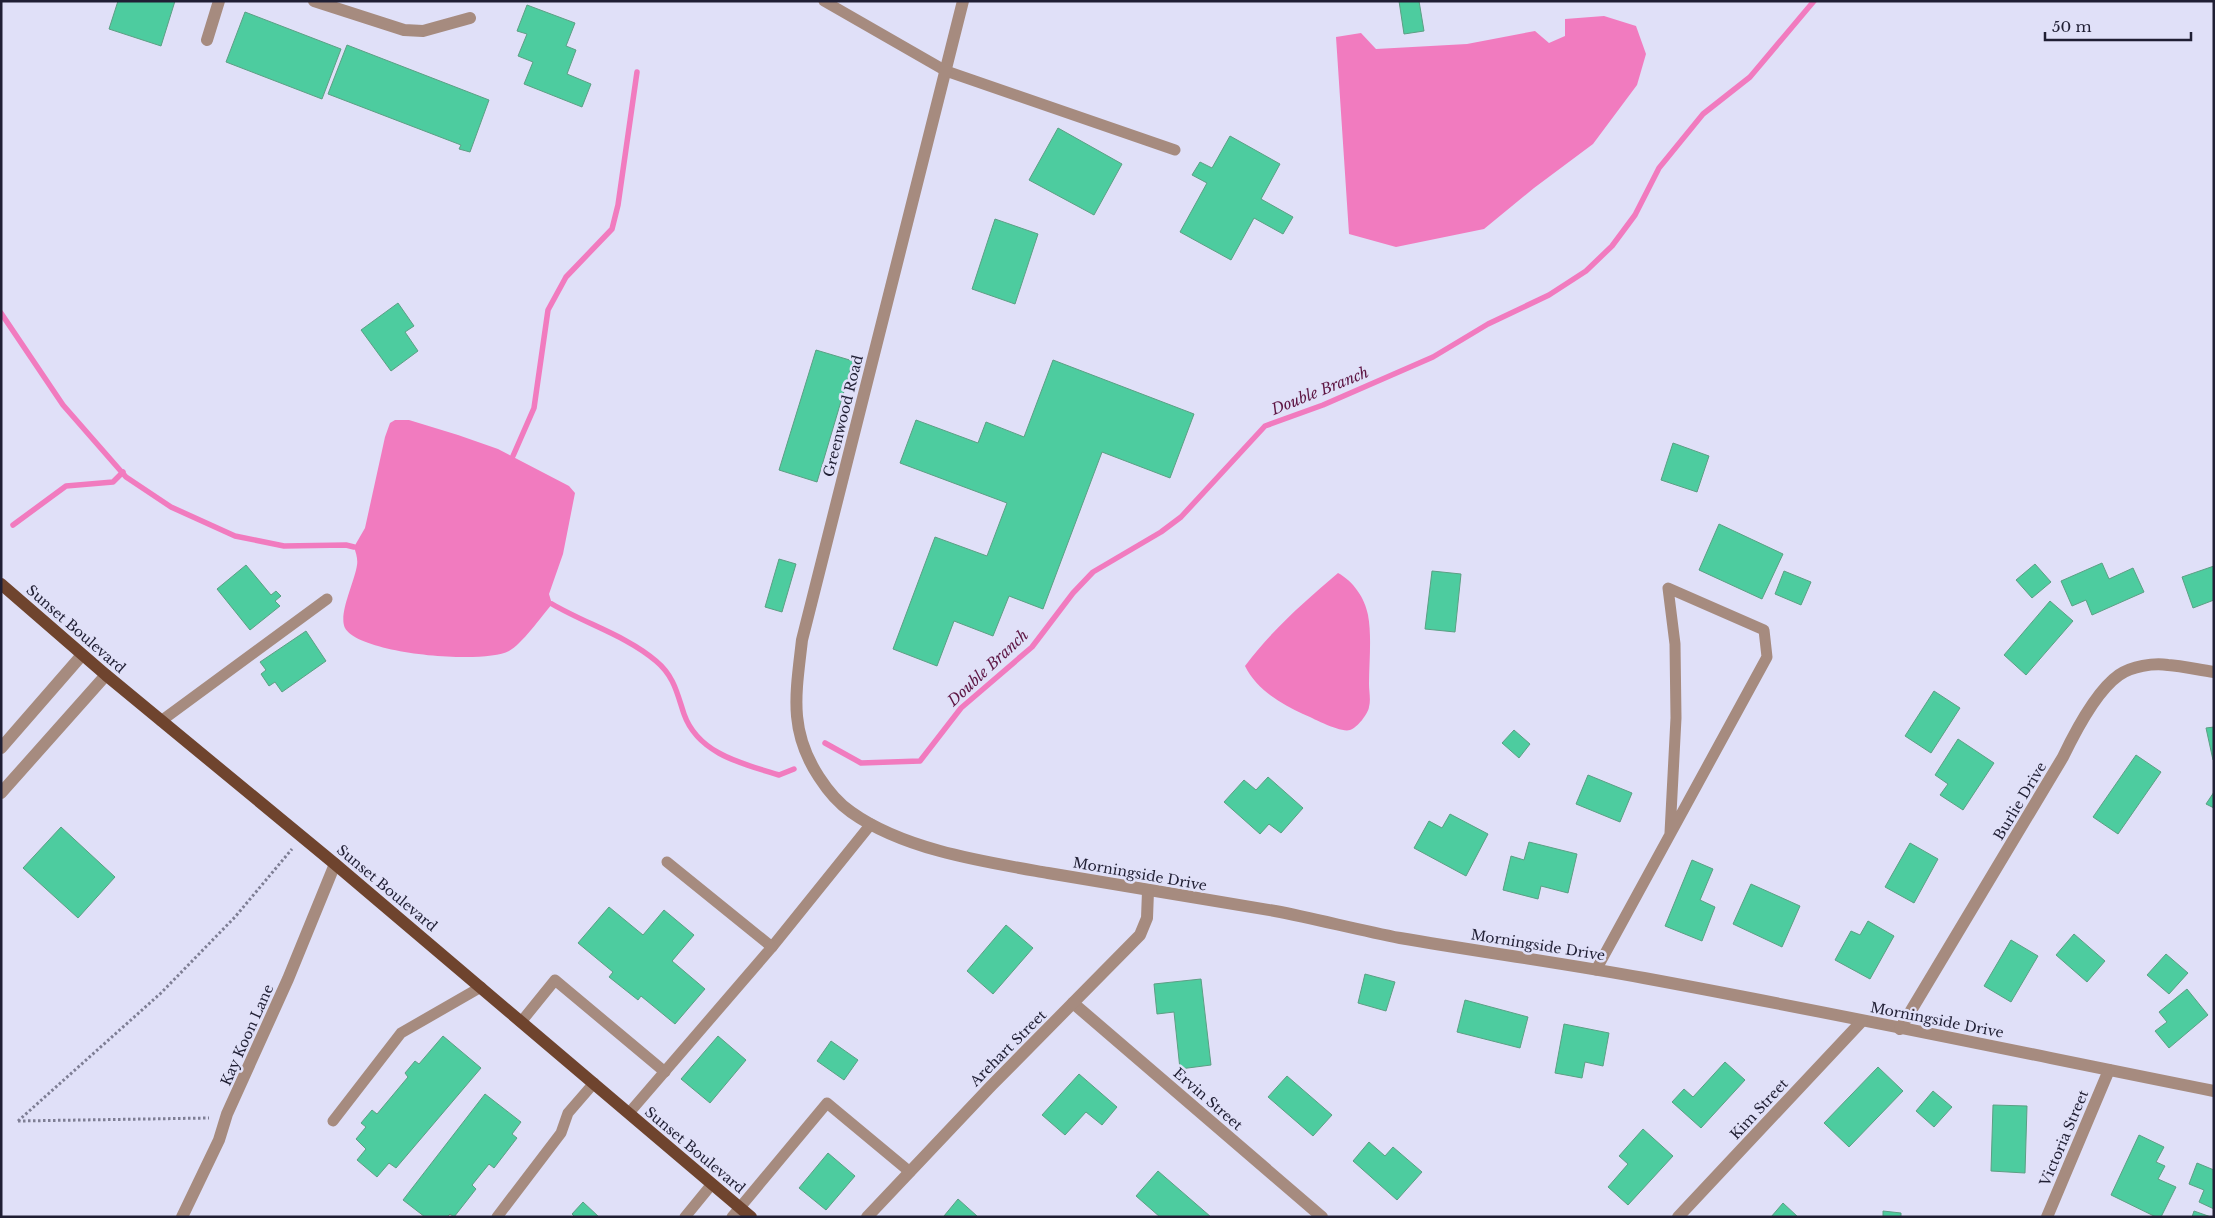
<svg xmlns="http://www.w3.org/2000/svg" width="2215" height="1218" font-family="'Libre Baskerville',serif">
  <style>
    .water { fill: #f17bbf }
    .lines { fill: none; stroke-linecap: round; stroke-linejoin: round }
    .stream { stroke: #f17bbf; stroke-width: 5.5 }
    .building { fill: #4dcc9f; stroke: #5c9f84 }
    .path { stroke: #7e7e94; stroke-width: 3; stroke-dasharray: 2.5 2.5; stroke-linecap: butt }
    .service { stroke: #a68b7f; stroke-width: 11 }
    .minor { stroke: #a68b7f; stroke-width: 12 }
    .tertiary { stroke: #a68b7f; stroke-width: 12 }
    .primary { stroke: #6f442e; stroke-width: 12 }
    .labels { text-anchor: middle; stroke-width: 5; stroke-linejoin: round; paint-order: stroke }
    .street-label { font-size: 14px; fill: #201f34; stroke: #e0e0f8 }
    .water-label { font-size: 15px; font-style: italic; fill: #5e1644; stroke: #e0e0f8 }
  </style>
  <rect width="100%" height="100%" fill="#e0e0f8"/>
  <g class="water">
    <polygon points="1604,16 1636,26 1646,54 1637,85 1593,144 1534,188 1484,229 1396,247 1349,234 1336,37 1361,33 1376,49 1467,44 1535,31 1549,43 1565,36 1565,19"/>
    <path d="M395,420H409L458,435L498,449L569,486L575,493L563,554L549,594L552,604C542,616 521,645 509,651C483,665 359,654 345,628C338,614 355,581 357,565C358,559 356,553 354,547L365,528L385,437L390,423Z"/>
    <path d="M1338,573C1353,581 1365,598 1368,615C1372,636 1369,663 1369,684C1369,691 1371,700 1369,707C1368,714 1357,728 1350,730C1340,733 1313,718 1303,714C1281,704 1256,689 1245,666C1271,631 1305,601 1338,573Z"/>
  </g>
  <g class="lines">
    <g class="stream">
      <polyline points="1,313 63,405 126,477 171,507 235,536 284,546 346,545 354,547"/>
      <polyline points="513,456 534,408 548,310 566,277 612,229 618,205 637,72"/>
      <polyline points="13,525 66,486 113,482 123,472"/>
      <path d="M552,604C586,624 627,636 656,661C674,676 677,693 684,714C698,754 743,764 779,775L794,769"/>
      <polyline points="825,743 861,763 920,761 961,708 1032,647 1073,593 1093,572 1161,532 1181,517 1265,426 1323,405 1433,357 1488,324 1549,295 1586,271 1612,246 1635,215 1659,168 1703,114 1750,77 1814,1"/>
    </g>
  </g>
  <g class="building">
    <polygon points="118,1 175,1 161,46 109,29"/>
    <polygon points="1399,1 1419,1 1424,31 1404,34"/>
    <polygon points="527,5 575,23 566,46 576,50 567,74 591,84 582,107 524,84 533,62 518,56 527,34 517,31"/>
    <polygon points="245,12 341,49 322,99 226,62"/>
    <polygon points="347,45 489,100 470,152 459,149 461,145 328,94"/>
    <polygon points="1058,128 1122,164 1094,215 1029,180"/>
    <polygon points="1230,136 1280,164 1261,199 1293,217 1283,234 1254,218 1231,260 1180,232 1207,183 1192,175 1200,162 1212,168"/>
    <polygon points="995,219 1038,234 1015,304 972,289"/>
    <polygon points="398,303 414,326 405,332 418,351 391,371 361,330"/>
    <polygon points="816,350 853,361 817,482 779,470"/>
    <polygon points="1053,360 1194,414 1170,478 1102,452 1043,609 1009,596 993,636 954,621 937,666 893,649 935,537 987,556 1007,503 900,463 916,420 978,443 986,422 1024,437"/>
    <polygon points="1673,443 1709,456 1697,492 1661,480"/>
    <polygon points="1719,524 1783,554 1762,599 1699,570"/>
    <polygon points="779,559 796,564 782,612 765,607"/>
    <polygon points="2102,563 2109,579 2133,568 2144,592 2092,615 2086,600 2072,606 2061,581"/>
    <polygon points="2035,564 2051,582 2032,598 2016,580"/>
    <polygon points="246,565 271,595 276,591 281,596 275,601 280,606 250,630 217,589"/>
    <polygon points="2214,566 2214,600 2193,608 2182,577"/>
    <polygon points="1432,571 1461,574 1455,632 1425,629"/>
    <polygon points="1784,571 1811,582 1801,605 1775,594"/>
    <polygon points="2050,601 2073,621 2026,675 2004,655"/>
    <polygon points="306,631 326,661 282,692 275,682 269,686 261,674 266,670 260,662"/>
    <polygon points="1934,691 1960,708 1931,753 1905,736"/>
    <polygon points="2214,727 2214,760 2213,760 2206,728"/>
    <polygon points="1514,730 1530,744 1519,758 1502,743"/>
    <polygon points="1958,739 1994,763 1963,810 1940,795 1948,784 1935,775"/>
    <polygon points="2136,755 2161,772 2118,834 2093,817"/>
    <polygon points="1588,775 1632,793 1620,822 1576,804"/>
    <polygon points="1268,777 1303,808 1281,833 1269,824 1260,834 1224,802 1244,780 1256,790"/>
    <polygon points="2214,792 2214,808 2206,804"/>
    <polygon points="1450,814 1488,834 1466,876 1414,848 1429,821 1442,828"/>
    <polygon points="61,827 115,877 78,918 23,868"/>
    <polygon points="1529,842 1577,854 1568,893 1541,886 1538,899 1503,890 1511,856 1524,860"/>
    <polygon points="1910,843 1938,859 1914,903 1885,887"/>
    <polygon points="1692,860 1713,869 1700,900 1715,907 1702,941 1665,926"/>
    <polygon points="1751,884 1800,906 1782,947 1733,924"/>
    <polygon points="609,907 643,935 664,910 694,935 672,961 705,989 675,1024 641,996 638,1000 609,977 613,972 578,943"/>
    <polygon points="1868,921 1894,936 1870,979 1835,960 1851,931 1860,935"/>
    <polygon points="1006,925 1033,948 993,994 967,971"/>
    <polygon points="2074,934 2105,961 2087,982 2056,955"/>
    <polygon points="2011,940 2038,956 2011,1002 1984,986"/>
    <polygon points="2166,954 2188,973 2169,994 2147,975"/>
    <polygon points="1365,974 1395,982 1386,1011 1358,1003"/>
    <polygon points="1201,979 1211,1065 1180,1069 1174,1012 1157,1014 1154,984"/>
    <polygon points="2187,989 2208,1015 2169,1048 2155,1031 2167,1022 2159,1012"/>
    <polygon points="1465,1000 1528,1017 1520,1048 1457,1032"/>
    <polygon points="1564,1024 1609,1033 1603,1066 1585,1062 1582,1078 1555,1073"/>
    <polygon points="443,1036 481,1068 396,1168 389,1163 377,1177 357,1160 366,1149 356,1139 366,1127 361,1123 372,1110 377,1114 408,1077 405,1073 415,1061 419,1064"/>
    <polygon points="718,1036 746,1060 710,1103 681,1079"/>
    <polygon points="831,1041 858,1060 844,1080 817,1061"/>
    <polygon points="1725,1062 1745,1080 1701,1128 1672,1102 1684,1089 1693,1097"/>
    <polygon points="1878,1067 1903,1091 1849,1147 1824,1123"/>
    <polygon points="1079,1074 1117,1107 1102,1125 1086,1112 1065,1135 1042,1115"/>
    <polygon points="1287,1076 1332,1115 1313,1136 1268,1097"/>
    <polygon points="1933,1091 1952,1107 1934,1127 1916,1111"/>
    <polygon points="485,1094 521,1122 512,1134 517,1138 494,1168 489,1164 472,1185 476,1189 454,1217 450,1214 447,1217 425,1217 403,1200"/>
    <polygon points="1993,1105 2027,1106 2025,1173 1991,1171"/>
    <polygon points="1643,1129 1673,1156 1628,1205 1608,1187 1628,1164 1619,1156"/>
    <polygon points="2139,1135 2164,1147 2156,1162 2165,1166 2158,1179 2176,1187 2161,1217 2156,1217 2111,1195"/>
    <polygon points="1369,1142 1385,1156 1393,1147 1422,1172 1397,1200 1353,1161"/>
    <polygon points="828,1153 855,1176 826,1210 799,1188"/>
    <polygon points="2197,1163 2214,1170 2214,1209 2199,1202 2204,1190 2189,1184"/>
    <polygon points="1158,1171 1211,1217 1160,1217 1136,1196"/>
    <polygon points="958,1199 977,1216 977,1217 944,1216"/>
    <polygon points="583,1202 599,1217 575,1217 572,1214"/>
    <polygon points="1783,1203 1798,1217 1771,1217"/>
    <polygon points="1883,1211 1901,1213 1901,1217 1883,1217"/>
    <polygon points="2194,1211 2211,1217 2192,1217"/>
  </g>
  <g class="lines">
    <g class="path">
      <polyline points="18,1121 161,993 235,917 292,849"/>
      <polyline points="18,1121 209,1118"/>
    </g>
    <g class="service">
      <polyline points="824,1 946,71 1175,150"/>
      <polyline points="161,721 327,599"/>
      <polyline points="772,947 871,824"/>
      <polyline points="1596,970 1767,657 1764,630 1668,588 1675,644 1676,718 1670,833"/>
      <polyline points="521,1022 555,980 665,1072"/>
      <polyline points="629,1113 772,947 667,862"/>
      <polyline points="333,1121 401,1033 481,987"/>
      <polyline points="497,1217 561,1133 568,1113 594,1083"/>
      <polyline points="685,1217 712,1184"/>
      <polyline points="732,1217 827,1103 910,1172"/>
    </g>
    <g class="minor">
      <polyline points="314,1 404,30 423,31 470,18"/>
      <path d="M963,1L802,640C796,693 788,730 819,777C828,791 838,803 851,812C904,850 985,862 1048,873C1123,886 1200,898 1275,911C1317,919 1358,930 1400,938C1481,952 1563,963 1644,978C1834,1013 2024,1053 2214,1091"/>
      <polyline points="207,40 219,1"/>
      <polyline points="1073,1003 1322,1217"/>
      <path d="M1900,1029L2063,757C2075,732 2096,691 2119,675C2132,666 2153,663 2168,665C2183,666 2199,670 2214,672"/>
      <polyline points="182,1217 219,1140 227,1114 288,979 335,864"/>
      <polyline points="867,1217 991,1086 1140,935 1147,918 1148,891"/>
      <polyline points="1678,1217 1862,1021"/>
      <polyline points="2047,1217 2109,1070"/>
    </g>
    <g class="tertiary">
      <polyline points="1,748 82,655"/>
      <polyline points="1,793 106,675"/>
    </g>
    <polyline class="primary" points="1,584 106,675 335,864 751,1217"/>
  </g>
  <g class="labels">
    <g class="street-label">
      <text transform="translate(843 416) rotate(-76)" y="5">Greenwood Road</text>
      <text transform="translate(76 629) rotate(41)" y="5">Sunset Boulevard</text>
      <text transform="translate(2020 801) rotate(-59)" y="5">Burlie Drive</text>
      <text transform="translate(1140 874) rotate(10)" y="5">Morningside Drive</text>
      <text transform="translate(387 888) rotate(40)" y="5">Sunset Boulevard</text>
      <text transform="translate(1538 945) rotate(9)" y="5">Morningside Drive</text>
      <text transform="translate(1937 1020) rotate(11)" y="5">Morningside Drive</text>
      <text transform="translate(247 1035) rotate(-66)" y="5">Kay Koon Lane</text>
      <text transform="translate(1008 1048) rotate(-45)" y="5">Arehart Street</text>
      <text transform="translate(1208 1099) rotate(41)" y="5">Ervin Street</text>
      <text transform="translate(1759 1109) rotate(-47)" y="5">Kim Street</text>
      <text transform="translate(2064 1138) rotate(-67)" y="5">Victoria Street</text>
      <text transform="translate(695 1150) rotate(40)" y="5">Sunset Boulevard</text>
    </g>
    <g class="water-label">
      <text transform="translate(1320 391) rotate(-22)" y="5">Double Branch</text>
      <text transform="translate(988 668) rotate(-43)" y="5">Double Branch</text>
    </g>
  </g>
  <rect width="2215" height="1218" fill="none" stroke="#201f34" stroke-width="5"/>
  <path d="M2045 32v8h146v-8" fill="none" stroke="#201f34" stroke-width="2.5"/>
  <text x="2052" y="32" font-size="15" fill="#201f34" stroke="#e0e0f8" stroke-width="4" paint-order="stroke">50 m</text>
</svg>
